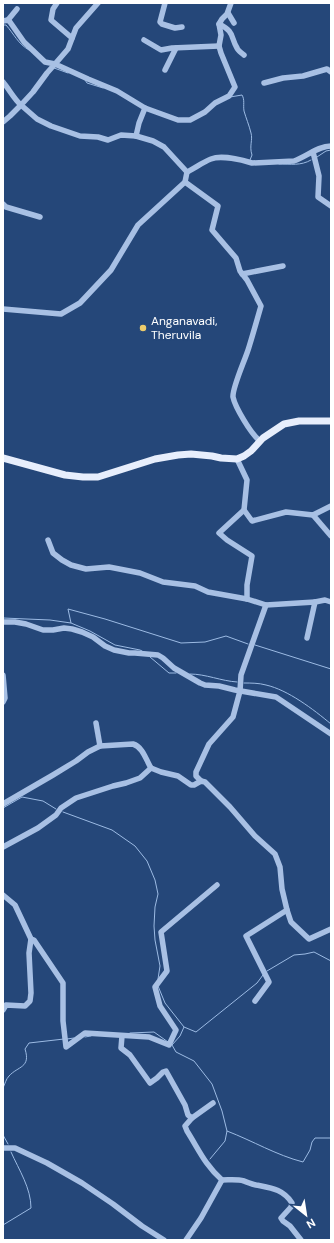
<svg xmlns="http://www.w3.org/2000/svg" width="334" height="1243" font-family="'DM Sans',sans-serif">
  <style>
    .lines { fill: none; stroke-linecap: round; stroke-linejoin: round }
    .stream { stroke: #9cbbe4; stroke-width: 1 }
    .minor { stroke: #a8c0e4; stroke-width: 5.5 }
    .major { stroke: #e7eefc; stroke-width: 7 }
    .poi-dot { fill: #edcc6c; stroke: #254779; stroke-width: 1.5 }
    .labels { text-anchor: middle; stroke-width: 4; stroke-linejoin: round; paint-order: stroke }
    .poi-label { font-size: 12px; fill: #fff; stroke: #254779; text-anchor: start }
  </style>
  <rect width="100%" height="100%" fill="#254779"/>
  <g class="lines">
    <g class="stream">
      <path d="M3,25H6C14,34 18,44 29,50"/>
      <polyline points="54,68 68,73"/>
      <polyline points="85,80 87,83 103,88"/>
      <path d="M230,97L242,95C245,100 243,105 244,111C246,118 249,125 251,133C253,140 249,146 252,155L250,160"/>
      <polyline points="317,157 326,151 331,150"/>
      <path d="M279,164C290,164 301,166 311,160"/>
      <polyline points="3,618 50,620 71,623 68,609 105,619 181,643 205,642 226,636 248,644"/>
      <polyline points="71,623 90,631 115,645 140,650 142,651"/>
      <polyline points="255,645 331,669"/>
      <polyline points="150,657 169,673 176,673"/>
      <path d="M190,674C206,674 221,681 237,682"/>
      <path d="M244,683C251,683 259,683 266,685C288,690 313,709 331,724"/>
      <polyline points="3,808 22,797 43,801 56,809"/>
      <polyline points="63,812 112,830 135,846 147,861 155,880 158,894 155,907 154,926 155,940 160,966 158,979"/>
      <polyline points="267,971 294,955 305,954 314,952 331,961"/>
      <polyline points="158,986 165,1003 184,1027 180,1036 172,1045 176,1052 194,1061 212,1084 222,1111 227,1131"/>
      <polyline points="184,1027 196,1032 257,983 263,975"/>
      <polyline points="130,1033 154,1032 168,1042"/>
      <polyline points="85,1037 91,1036"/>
      <polyline points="67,1039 74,1038"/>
      <path d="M3,1088C5,1084 6,1079 9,1076C18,1066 31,1068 25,1049L29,1043L64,1039"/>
      <polyline points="3,1135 8,1144"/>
      <path d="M210,1159L225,1141L227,1131C253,1141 276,1155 303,1162L310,1150L312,1142L315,1138H331"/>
      <path d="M3,1225L31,1208C31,1188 19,1170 11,1152"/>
    </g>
    <g class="minor">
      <polyline points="57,3 53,9 51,20 72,38"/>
      <polyline points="98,3 76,28 68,49 55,64 88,79 117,91 145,108 178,120 190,120 205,112 215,103 229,96 235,87 221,53 219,46 221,35 219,24 222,19 227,14 231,3"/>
      <polyline points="165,3 160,22 162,24 175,28 182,27"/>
      <polyline points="228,13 234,23"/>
      <polyline points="8,20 17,9"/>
      <polyline points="3,21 8,20 10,22 24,42 45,62 55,64 47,73 33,92 21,105 37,119 51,126 80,136 98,137 108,140 121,135 136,136 153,141 164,147 187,172 185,182 138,225 111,270 80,303 61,314 3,309"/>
      <path d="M219,24C235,32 230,36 237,48C238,51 242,53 244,55"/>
      <polyline points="144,40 161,50 172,48 219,46"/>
      <polyline points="165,70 176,48"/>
      <path d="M3,82C9,89 14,99 21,105L10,116L3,122"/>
      <polyline points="264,83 283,78 303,76 327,69 331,72"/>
      <polyline points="136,136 139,123 145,108"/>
      <polyline points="313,152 319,176 318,197 331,206"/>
      <path d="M187,172C195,168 203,162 211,159C221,155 242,160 252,163L294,161C306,157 318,146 331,146"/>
      <path d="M185,182L218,206L212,230L236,258L240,271L247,280L261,306C257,320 253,334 249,347C246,358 232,388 233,397C235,407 251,434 260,441"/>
      <polyline points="3,204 6,207 40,217"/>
      <polyline points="242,274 283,266"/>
      <polyline points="237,459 247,480 244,510 219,533 227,540 252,556 247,585 247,599"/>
      <polyline points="244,510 252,521 286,512 313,515 331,506"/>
      <polyline points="313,515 331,536"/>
      <polyline points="48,540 53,553 62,560 71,565 86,569 109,567 140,573 163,582 195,586 208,592 247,599 266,605 315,602 307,638"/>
      <polyline points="315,602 325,600 331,602"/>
      <polyline points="3,622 15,622 26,624 43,630 53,630 64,628 72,629 82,632 93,637 105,646 114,650 129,653 135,653 158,655 163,658 174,668 200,683 205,685 219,686 235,690 276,697 331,734"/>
      <polyline points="3,675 5,698 3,702"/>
      <polyline points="96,723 100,746"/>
      <polyline points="201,781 196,776 196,772 209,744 233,717 240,691 241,675 266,605"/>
      <path d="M3,804L53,775L76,761L88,752L100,746L133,744C143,747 146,760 151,768L161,772L178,776L191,785H194L201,781L205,782L230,807L255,836L275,854L280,867L282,889L287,910L291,922L309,939L331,929"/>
      <polyline points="3,847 38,828 56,815 61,808 76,798 113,786 126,783 140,778 151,768"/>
      <polyline points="3,895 15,905 31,939 29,953 31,993 30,1001 25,1006 6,1005 3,1010"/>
      <polyline points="31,939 34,940 63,983 63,1021 66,1047 85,1033 149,1037 169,1045 176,1030 160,1006 155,987 167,971 161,932 217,885"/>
      <polyline points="255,1001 269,982 246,936 287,910"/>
      <path d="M122,1036L121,1048L130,1055L150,1083L157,1078L163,1072L166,1071L185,1105L188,1115L192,1118L185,1126L187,1131C199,1150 205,1165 222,1180C230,1180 237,1179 244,1181C248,1183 252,1184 256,1185C271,1188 283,1189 292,1203L291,1207L281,1218L283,1221L290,1226L301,1240"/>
      <polyline points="192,1118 213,1103"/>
      <polyline points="3,1148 15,1148 47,1163 82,1183 113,1204 142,1226 164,1240"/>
      <polyline points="186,1240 201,1218 222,1180"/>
    </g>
    <polyline class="major" points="3,458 65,475 83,477 98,477 155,459 178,455 191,454 212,456 221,458 237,459 244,456 251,451 263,438 284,424 299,421 331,421"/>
  </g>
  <circle class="poi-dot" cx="143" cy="328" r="4"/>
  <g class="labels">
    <g class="poi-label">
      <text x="151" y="325">Anganavadi,<tspan x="151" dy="14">Theruvila</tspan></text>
    </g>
  </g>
  <rect width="334" height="1243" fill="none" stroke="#ffffff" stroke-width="8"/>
  <g transform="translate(306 1215) rotate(150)" stroke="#254779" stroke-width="3" paint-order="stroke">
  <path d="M0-3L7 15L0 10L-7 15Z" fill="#ffffff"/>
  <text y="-6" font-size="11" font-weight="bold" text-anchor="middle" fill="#ffffff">N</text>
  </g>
</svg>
